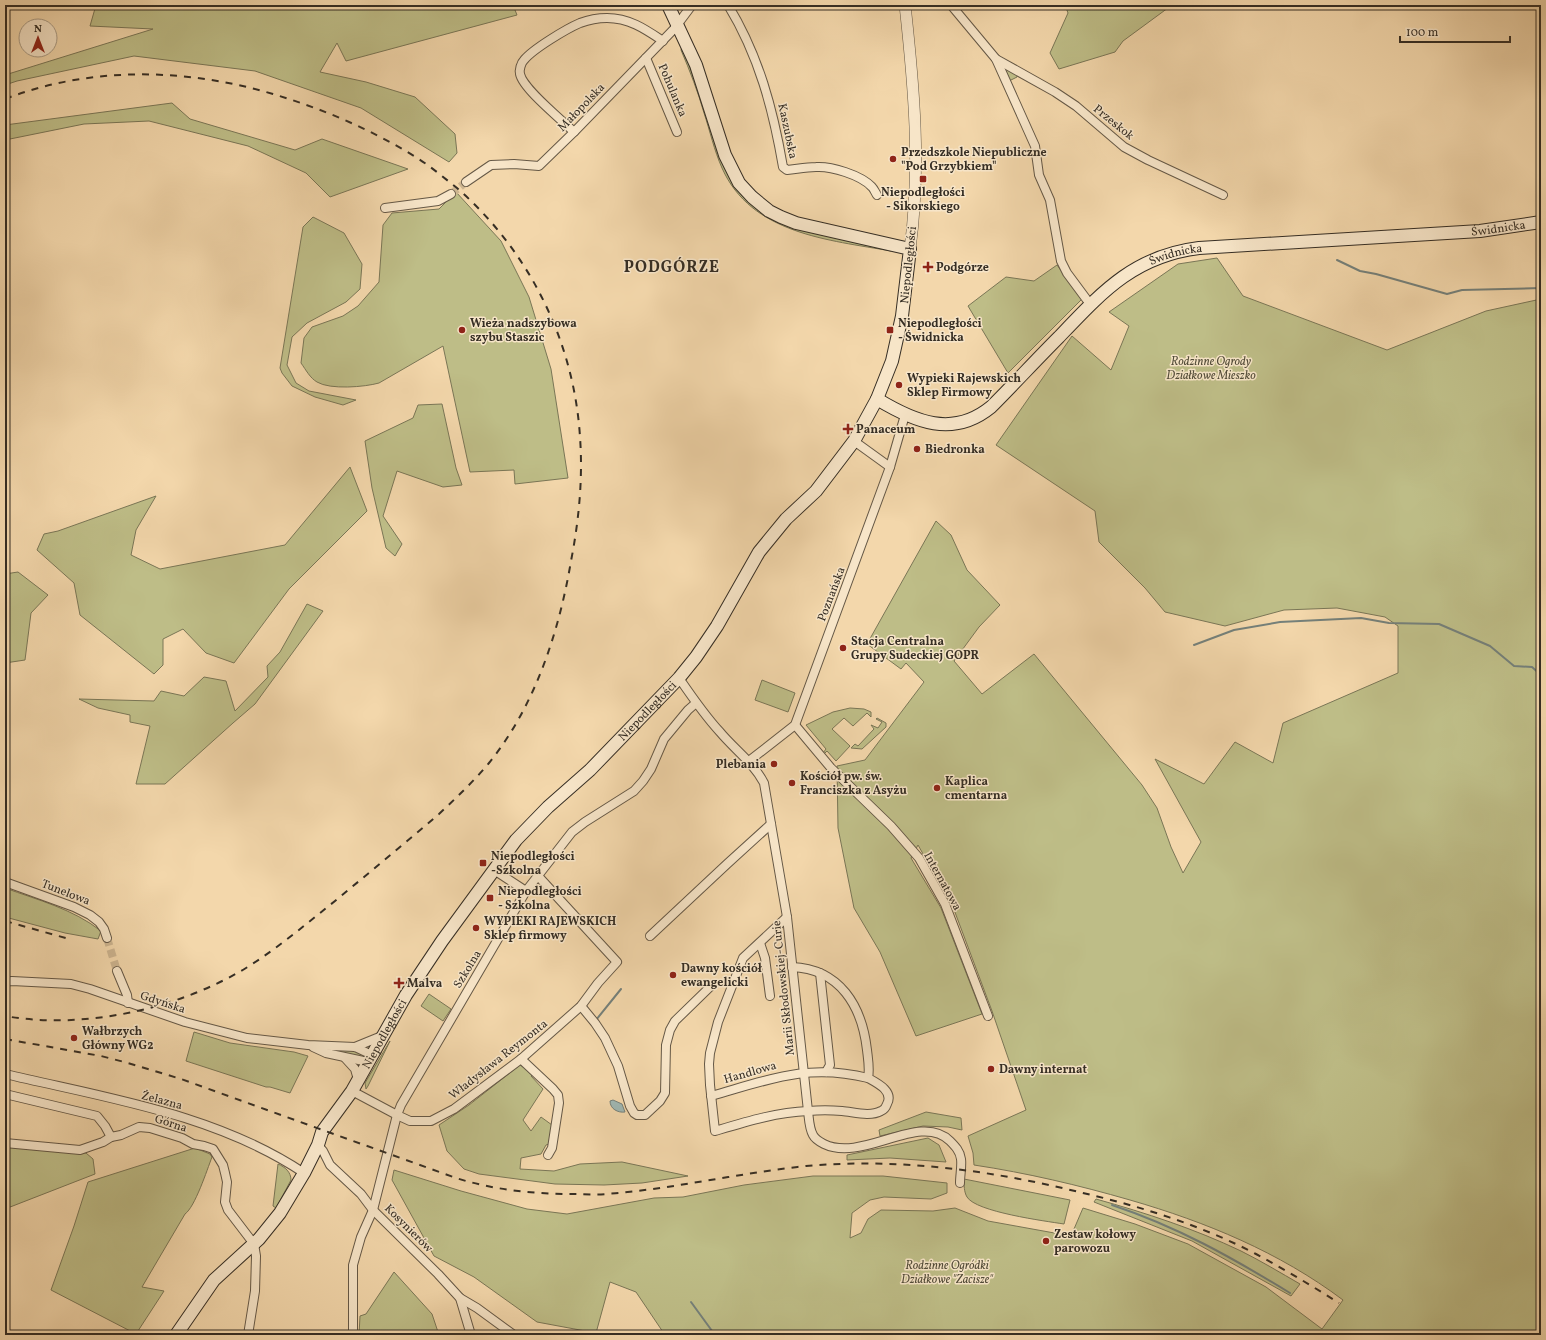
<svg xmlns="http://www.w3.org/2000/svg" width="1546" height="1340" font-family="Vollkorn,serif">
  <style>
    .green { fill: #bebd87; stroke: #7a7656 }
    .water { fill: #9fb7b3; stroke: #75807a }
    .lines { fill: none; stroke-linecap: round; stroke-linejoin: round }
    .stream { stroke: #75807a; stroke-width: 2 }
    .minor-tunnel { stroke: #cdb590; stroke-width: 8; stroke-dasharray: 8 4; stroke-linecap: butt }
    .minor-casing { stroke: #655846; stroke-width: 10 }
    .tertiary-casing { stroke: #655846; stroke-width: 12 }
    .secondary-casing { stroke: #362e24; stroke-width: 14 }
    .minor { stroke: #f7e5c8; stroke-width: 8 }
    .tertiary { stroke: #f7e5c8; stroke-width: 11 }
    .secondary { stroke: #f7e5c8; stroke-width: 12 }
    .rail { stroke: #362e24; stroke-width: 2; stroke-dasharray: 7 7; stroke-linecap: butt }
    .poi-dot { fill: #8f2418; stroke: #f7e5c8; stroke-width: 1.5 }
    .labels { text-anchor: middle; stroke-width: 3; stroke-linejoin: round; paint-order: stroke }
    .street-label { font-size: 12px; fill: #362e24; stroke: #f7e5c8 }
    .poi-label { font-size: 12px; font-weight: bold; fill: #362e24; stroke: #f7e5c8; text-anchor: start }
    .park-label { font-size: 12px; font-style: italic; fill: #514b38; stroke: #f7e5c8 }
    .district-label { font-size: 16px; font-weight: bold; letter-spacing: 1px; fill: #362e24; stroke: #f7e5c8 }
  </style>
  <rect width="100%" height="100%" fill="#f3d7ab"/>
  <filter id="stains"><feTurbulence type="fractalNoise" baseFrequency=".005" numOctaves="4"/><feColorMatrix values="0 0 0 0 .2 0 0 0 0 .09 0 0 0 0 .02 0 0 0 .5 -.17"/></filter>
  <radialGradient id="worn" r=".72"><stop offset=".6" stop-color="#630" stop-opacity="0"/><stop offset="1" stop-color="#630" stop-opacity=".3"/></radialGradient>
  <g class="green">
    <polygon points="96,5 381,5 382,9 401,5 513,5 517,15 346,61 337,43 320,72 366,82 415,97 455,134 457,153 449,162 361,108 255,71 134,56 17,81 5,85 5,75 153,29 90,26"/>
    <polygon points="1065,5 1172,5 1123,41 1115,52 1059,69 1050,53 1068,13"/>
    <path d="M682,46L708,116L757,208L892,249L891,251C829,240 751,234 722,168C714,150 710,131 704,113C698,92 690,71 681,50Z"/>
    <polygon points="1002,66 1017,75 1017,77 1009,81"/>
    <polygon points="172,103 190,119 295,150 322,139 408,169 330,197 306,173 248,146 149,121 84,124 5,140 5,125"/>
    <path d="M456,192L501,241L529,297L551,369L568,478L515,484L514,470L470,472L443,346L379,383C365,387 330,390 317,382C310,378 306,370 301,363L304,338L312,327L343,316L358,306L379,282L383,225L392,213L439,209Z"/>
    <polygon points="313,217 344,233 362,264 360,289 346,302 307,323 292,337 287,365 296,383 309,391 356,400 343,405 315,397 292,386 282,373 280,368 303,227"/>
    <path d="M1217,258L1243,296L1387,350L1486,311L1541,299V1335H665L636,1292L610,1282L596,1333L537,1322L474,1277L434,1256L392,1180L394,1170L461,1191L527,1209L567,1214L654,1198L683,1197L744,1185L813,1176H883L947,1183V1193L931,1199L884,1197L870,1200L852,1213L850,1238L861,1233L868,1219L881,1210L933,1211L955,1208L988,1221L1071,1236L1083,1208L1135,1224L1188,1244L1266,1287L1322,1329L1343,1300C1279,1252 1206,1222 1130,1200C1078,1185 1027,1173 974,1165L973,1153L968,1136L1026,1110L992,1011L953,907L918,845L911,858L941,908L982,1014L916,1036L880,952L854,908L838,828L837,766L865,760L924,682L906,663L901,669L867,644L936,521L951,535L967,570L1000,605L979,627L954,661L982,694L1034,654L1142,785L1157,808L1171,847L1183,873L1201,842L1155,759L1204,784L1235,742L1273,763L1283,723L1398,673V626L1385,617L1337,608L1284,610L1225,626L1165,612L1145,588L1099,542L1095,511L996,445L1072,336L1111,370L1129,326L1109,312L1178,264Z"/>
    <polygon points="1057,265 1082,299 1008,373 968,306 1006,277 1034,281"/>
    <polygon points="442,404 456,468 462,485 443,487 397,471 383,516 402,544 395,556 386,548 372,488 365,441 413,418 418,405"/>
    <polygon points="350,467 367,511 289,589 234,663 206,653 183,629 163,639 163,665 154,674 80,615 74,583 37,550 44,534 58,531 156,496 136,530 131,555 160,569 285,545"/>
    <polygon points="18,572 48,595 31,613 25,660 5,663 5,574"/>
    <polygon points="307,604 323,611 255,704 233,723 165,784 136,784 150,726 130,722 130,715 98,708 79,699 154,701 161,691 184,696 204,677 226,681 235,711 268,677 267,666 280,652"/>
    <polygon points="762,680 795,693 788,712 755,700"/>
    <polygon points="850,708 864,709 871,712 871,717 867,713 853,726 844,718 832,729 850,746 836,761 827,751 824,754 823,753 826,749 806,725 833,712"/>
    <polygon points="877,718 886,723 886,727 862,749 851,748 855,744 858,746 874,729 871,725 878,728 882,722 876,719"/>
    <path d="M5,888C38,900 73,909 101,931L98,939L65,933L5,917Z"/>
    <polygon points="429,994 451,1009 443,1021 421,1006"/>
    <polygon points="194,1032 230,1043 294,1052 308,1056 290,1093 270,1087 266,1087 186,1061"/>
    <polygon points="390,1041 368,1086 366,1089 365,1083"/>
    <path d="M330,1050C340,1050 358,1048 364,1057L361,1058Z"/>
    <polygon points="520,1065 533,1074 531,1076 543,1089 523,1120 531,1131 541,1117 552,1125 549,1144 546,1145 541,1154 521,1158 520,1169 554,1171 580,1164 622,1162 688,1176 642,1183 604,1185 555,1184 479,1174 464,1169 447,1151 439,1125 469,1105"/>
    <polygon points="926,1112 961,1118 962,1130 948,1127 923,1126 880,1136 879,1130"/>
    <polygon points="928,1138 939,1145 946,1162 890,1158 847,1160 847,1155"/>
    <polygon points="5,1147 86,1153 93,1159 95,1174 5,1209"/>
    <path d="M195,1148L210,1154L212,1157C207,1170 195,1207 185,1214L142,1287L164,1291L136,1334L51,1290L74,1226L88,1182Z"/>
    <path d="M278,1164C285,1167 291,1172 291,1180L276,1208L273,1206Z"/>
    <path d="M964,1179L1070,1200L1064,1224C1045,1221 976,1212 967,1197C964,1192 964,1185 964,1179Z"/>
    <path d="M1096,1199C1146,1213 1195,1229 1241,1251C1261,1261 1281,1273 1300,1284L1291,1296L1192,1241L1094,1202Z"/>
    <polygon points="394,1272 432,1314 439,1335 359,1335 360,1316 366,1314"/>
  </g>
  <path class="water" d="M613,1100L622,1104L625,1112C618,1113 610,1109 610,1101Z"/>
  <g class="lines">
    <g class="stream">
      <polyline points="1337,260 1360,271 1376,274 1447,294 1462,290 1541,288"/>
      <polyline points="1194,645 1234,630 1280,622 1361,618 1389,623 1439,624 1490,646 1514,666 1532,667 1541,675"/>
      <polyline points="596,1020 621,989"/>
      <path d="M1112,1205C1178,1227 1231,1257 1290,1293"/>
      <polyline points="691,1302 715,1335"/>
    </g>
    <g class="minor-tunnel">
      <polyline points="451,194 466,182"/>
      <polyline points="107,938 117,971"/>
    </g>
    <defs>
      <g id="minor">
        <path d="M728,5C759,56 773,109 783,167L787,170C797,169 806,167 816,167C831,166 861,175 872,187C874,189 875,192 877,195"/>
        <polyline points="951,5 996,59 1035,146 1039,175 1050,200 1061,261 1067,273 1090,304"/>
        <polyline points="646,58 677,132"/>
        <polyline points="996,59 1055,92 1076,106 1124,147 1148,160 1223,195"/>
        <path d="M574,132C562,120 523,89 520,74C519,70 521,63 524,60C533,49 566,29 580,23C588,20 598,18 607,18C629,18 645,29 663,41"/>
        <polyline points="466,182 491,165 514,164 539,166 574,132 674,29 692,5"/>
        <polyline points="385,208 438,201 451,194"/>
        <polyline points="854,441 890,467"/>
        <path d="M679,678C692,697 705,716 720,732C735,750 753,762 764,783L787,917L808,1111C809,1118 809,1128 813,1135C815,1139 820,1142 824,1144C863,1163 920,1111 950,1141C955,1146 960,1151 961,1159C962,1166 960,1175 960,1183"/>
        <polyline points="795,725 831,768 891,826 919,858 945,904 988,1016"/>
        <polyline points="749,761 795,725 890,467 905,415"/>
        <polyline points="494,870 526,891"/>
        <polyline points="5,882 74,907 90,915 99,922 104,929 107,938"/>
        <path d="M787,917L743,958L718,1022L710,1053L709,1064L710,1085L715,1131C745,1122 777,1112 808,1111C819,1110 831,1110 842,1111C854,1112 870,1117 881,1111C884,1110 886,1107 887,1104C894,1091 877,1083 868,1078C870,1069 868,1059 867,1050C862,1006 840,969 792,967"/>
        <polyline points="650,936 727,864 771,824"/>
        <polyline points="760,943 765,958 770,996"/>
        <polyline points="117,971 127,995 128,1003"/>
        <polyline points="820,973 830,1065 826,1072"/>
        <polyline points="5,982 12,981 71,984 90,989 185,1022 247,1038 308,1045 355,1047 372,1055"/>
        <polyline points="581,1006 595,1023 605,1038 618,1066 630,1106 634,1113 637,1115 645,1115 660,1101 665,1093 666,1045 670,1030 675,1021 712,985"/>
        <polyline points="313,1047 326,1053 368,1062"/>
        <polyline points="355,1047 382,1036"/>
        <polyline points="345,1058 355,1069 358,1080"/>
        <polyline points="521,1059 553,1089 558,1095 559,1103 552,1148 548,1155"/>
        <path d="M5,1074C106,1098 216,1114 304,1173"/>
        <polyline points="352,1091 397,1115 410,1121 431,1121 454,1109 521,1059 581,1006 598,983 617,962 538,876"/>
        <polyline points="5,1094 97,1116 105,1126 111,1137"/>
        <path d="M711,1096C768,1080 807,1063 868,1078"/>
        <polyline points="5,1143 80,1150 103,1142 111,1137 121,1135 139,1127 150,1128 182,1138 193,1144 204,1146 213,1149 223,1165 225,1173 227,1182 225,1202 228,1210 254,1244 256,1256 255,1291 248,1335"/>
        <polyline points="318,1145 323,1151 330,1165 361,1194 373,1210 438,1274 460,1298 471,1335"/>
        <polyline points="460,1298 477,1308 514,1335"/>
        <polyline points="353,1335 353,1265 361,1237 373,1210 397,1115 401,1105 526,891 572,832 585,822 634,791 643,781 651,769 664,739 688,710 696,703"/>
      </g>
      <path id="tertiary" d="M905,5C914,87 921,166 910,249"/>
      <g id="secondary">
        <path id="s1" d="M877,399C915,422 953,438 991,407C1014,384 1036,360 1059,337C1102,292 1134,256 1199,248L1480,231L1541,222"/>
        <path id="s2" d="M176,1335L214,1280L259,1239L280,1213L304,1173L318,1145L322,1132L352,1091L406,995L442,941L516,840L548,807L590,770L679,678L696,657L717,626L759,552L786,519L816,491L854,441L877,399L892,361L902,316L910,249L796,223L781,217L769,211L752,197L739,183L725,155L696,65L668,5"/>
      </g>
    </defs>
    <use href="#minor" class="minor-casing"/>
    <use href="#tertiary" class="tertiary-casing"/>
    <use href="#secondary" class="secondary-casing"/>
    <use href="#minor" class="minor"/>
    <use href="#tertiary" class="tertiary"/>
    <use href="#secondary" class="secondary"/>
    <g class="rail">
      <path d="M5,99C91,66 185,68 273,94C323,109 370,129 414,156C429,165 443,177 457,188C529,251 574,341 580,437C583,478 579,520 571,561C559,632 535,706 489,763C474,781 457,797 439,814C405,843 370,872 335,901C306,924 278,948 246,968C178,1009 84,1030 5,1016"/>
      <polyline points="5,921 69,939"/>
      <path d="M5,1039L101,1056L128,1063L181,1079L456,1178C494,1190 534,1194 574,1194C584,1194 595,1195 606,1194C673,1189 739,1173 806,1166C899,1158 989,1170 1079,1192C1139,1206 1201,1225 1256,1254C1284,1269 1312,1286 1339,1303"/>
    </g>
  </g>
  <g class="poi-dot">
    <circle cx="893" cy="159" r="4"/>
    <rect x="919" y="175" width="8" height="8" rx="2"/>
    <path d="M926 261h4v4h4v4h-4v4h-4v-4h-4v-4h4z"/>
    <circle cx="462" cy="330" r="4"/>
    <rect x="886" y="326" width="8" height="8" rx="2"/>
    <circle cx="899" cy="385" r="4"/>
    <path d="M846 423h4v4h4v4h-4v4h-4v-4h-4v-4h4z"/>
    <circle cx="917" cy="449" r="4"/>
    <circle cx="843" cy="648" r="4"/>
    <circle cx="774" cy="764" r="4"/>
    <circle cx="792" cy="783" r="4"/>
    <circle cx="937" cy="788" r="4"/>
    <rect x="479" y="859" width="8" height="8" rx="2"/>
    <rect x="486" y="894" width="8" height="8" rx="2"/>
    <circle cx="476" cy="928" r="4"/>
    <circle cx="673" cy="975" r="4"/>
    <path d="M397 977h4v4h4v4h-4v4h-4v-4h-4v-4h4z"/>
    <circle cx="74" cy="1038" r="4"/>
    <circle cx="991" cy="1069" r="4"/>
    <circle cx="1046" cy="1241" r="4"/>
  </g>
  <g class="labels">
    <g class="street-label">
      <text transform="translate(673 90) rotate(67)" y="4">Pohulanka</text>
      <text transform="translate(581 107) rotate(-46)" y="4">Małopolska</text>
      <text transform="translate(1114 122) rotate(39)" y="4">Przeskok</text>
      <text transform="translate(788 131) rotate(78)" y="4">Kaszubska</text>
      <text dy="4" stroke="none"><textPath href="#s1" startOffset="691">Świdnicka</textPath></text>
      <text dy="4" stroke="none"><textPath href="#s1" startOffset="367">Świdnicka</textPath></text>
      <text transform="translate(908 265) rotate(-84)" y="4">Niepodległości</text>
      <text transform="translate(831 594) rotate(-69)" y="4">Poznańska</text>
      <text dy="4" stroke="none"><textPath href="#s2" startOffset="788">Niepodległości</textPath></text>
      <text transform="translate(943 881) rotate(61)" y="4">Internatowa</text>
      <text transform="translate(66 892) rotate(21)" y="4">Tunelowa</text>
      <text transform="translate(467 969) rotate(-59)" y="4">Szkolna</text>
      <text transform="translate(783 988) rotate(-96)" y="4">Marii Skłodowskiej-Curie</text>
      <text transform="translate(163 1002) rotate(18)" y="4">Gdyńska</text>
      <text dy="4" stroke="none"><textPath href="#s2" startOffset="369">Niepodległości</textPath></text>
      <text transform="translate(498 1059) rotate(-38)" y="4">Władysława Reymonta</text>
      <text transform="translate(750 1072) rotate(-16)" y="4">Handlowa</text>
      <text transform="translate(162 1100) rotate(15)" y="4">Żelazna</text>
      <text transform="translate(171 1123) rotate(18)" y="4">Górna</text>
      <text transform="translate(409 1228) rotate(45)" y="4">Kosynierów</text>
    </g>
    <g class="poi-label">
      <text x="901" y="156">Przedszkole Niepubliczne<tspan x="901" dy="14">"Pod Grzybkiem"</tspan></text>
      <text x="923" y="196" text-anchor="middle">Niepodległości<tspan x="923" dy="14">- Sikorskiego</tspan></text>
      <text x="936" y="271">Podgórze</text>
      <text x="470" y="327">Wieża nadszybowa<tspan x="470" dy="14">szybu Staszic</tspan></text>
      <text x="898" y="327">Niepodległości<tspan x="898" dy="14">- Świdnicka</tspan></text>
      <text x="907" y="382">Wypieki Rajewskich<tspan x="907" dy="14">Sklep Firmowy</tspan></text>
      <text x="856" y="433">Panaceum</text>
      <text x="925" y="453">Biedronka</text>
      <text x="851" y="645">Stacja Centralna<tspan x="851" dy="14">Grupy Sudeckiej GOPR</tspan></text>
      <text x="766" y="768" text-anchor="end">Plebania</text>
      <text x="800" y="780">Kościół pw. św.<tspan x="800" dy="14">Franciszka z Asyżu</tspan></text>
      <text x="945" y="785">Kaplica<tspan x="945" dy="14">cmentarna</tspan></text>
      <text x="491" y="860">Niepodległości<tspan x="491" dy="14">-Szkolna</tspan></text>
      <text x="498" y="895">Niepodległości<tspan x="498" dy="14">- Szkolna</tspan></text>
      <text x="484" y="925">WYPIEKI RAJEWSKICH<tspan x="484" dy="14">Sklep firmowy</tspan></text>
      <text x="681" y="972">Dawny kościół<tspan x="681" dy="14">ewangelicki</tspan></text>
      <text x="407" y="987">Malva</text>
      <text x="82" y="1035">Wałbrzych<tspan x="82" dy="14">Główny WG2</tspan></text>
      <text x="999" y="1073">Dawny internat</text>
      <text x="1054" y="1238">Zestaw kołowy<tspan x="1054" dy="14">parowozu</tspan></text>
    </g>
    <g class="park-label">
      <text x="1211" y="365">Rodzinne Ogrody<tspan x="1211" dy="14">Działkowe Mieszko</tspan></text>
      <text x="947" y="1269">Rodzinne Ogródki<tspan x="947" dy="14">Działkowe "Zacisze"</tspan></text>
    </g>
    <g class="district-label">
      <text x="672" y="272">PODGÓRZE</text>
    </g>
  </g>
  <rect width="1546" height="1340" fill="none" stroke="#f3d7ab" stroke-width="20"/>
  <rect x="6" y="6" width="1534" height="1328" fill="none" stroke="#362e24" stroke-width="2"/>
  <rect x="10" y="10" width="1526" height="1320" fill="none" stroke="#362e24"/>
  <g transform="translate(38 38)"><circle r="19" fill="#f7e5c8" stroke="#aa9c86"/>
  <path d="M0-3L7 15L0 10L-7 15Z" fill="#8f2418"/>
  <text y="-6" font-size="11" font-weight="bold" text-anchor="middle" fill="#362e24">N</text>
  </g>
  <path d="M1400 36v6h110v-6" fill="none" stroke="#362e24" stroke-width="2"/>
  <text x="1406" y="36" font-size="12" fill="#362e24" stroke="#f7e5c8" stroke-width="3" paint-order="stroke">100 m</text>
  <rect width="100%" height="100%" filter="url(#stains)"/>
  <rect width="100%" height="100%" fill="url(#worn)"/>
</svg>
